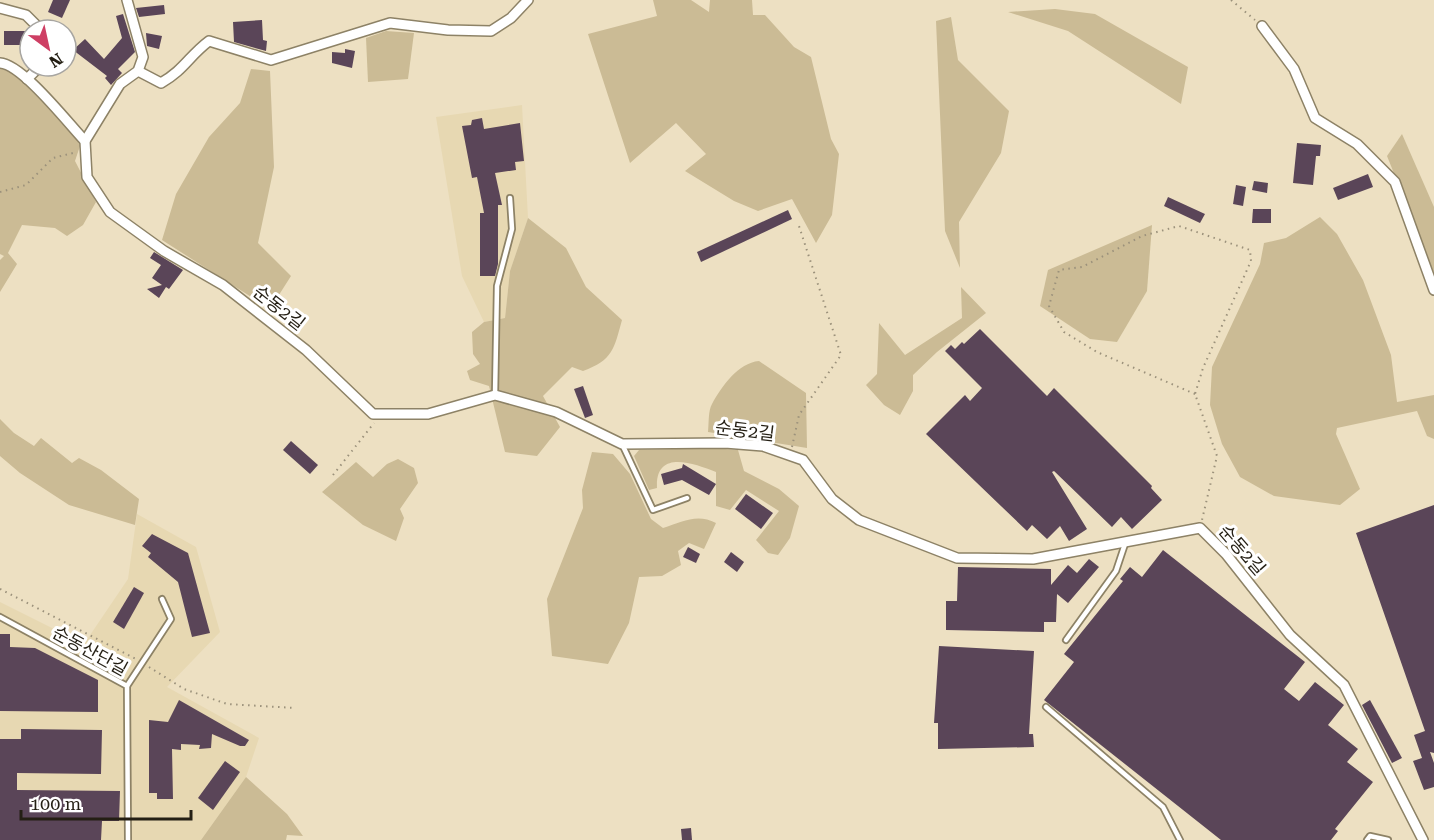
<svg xmlns="http://www.w3.org/2000/svg" width="1434" height="840" font-family="'Roboto Serif','Noto Sans KR',serif">
  <style>
    .built { fill: #e7d8b2 }
    .green { fill: #cbbb95 }
    .building { fill: #5a4558 }
    .lines { fill: none; stroke-linecap: round; stroke-linejoin: round }
    .service-casing { stroke: #8d8266; stroke-width: 8 }
    .minor-casing { stroke: #8d8266; stroke-width: 12 }
    .path { stroke: #9b917b; stroke-width: 2; stroke-dasharray: 1.5 4.5; stroke-linecap: butt }
    .service { stroke: #fff; stroke-width: 4.5 }
    .minor { stroke: #fff; stroke-width: 9 }
    .labels { text-anchor: middle; stroke-width: 6; stroke-linejoin: round; paint-order: stroke }
    .street-label { font-size: 18px; fill: #241f14; stroke: #fff }
  </style>
  <rect width="100%" height="100%" fill="#ede0c2"/>
  <g class="built">
    <polygon points="522,105 528,218 510,271 505,318 484,322 462,276 436,117"/>
    <polygon points="137,514 196,547 220,632 167,687 259,738 246,777 201,840 0,840 0,602 84,644 128,579"/>
  </g>
  <g class="green">
    <polygon points="653,0 691,0 709,12 710,0 752,0 753,15 765,15 794,47 811,57 831,139 839,154 832,215 816,243 792,199 758,211 734,201 685,171 706,154 676,123 630,163 588,34 657,16"/>
    <polygon points="1055,9 1095,14 1188,67 1181,104 1068,31 1008,12"/>
    <polygon points="951,17 958,60 1009,111 1001,153 959,222 960,268 945,231 936,21"/>
    <polygon points="386,31 414,33 408,79 368,82 366,38"/>
    <polygon points="0,69 14,70 77,139 80,146 75,161 96,202 83,225 67,236 55,228 22,225 8,253 17,264 0,292 0,260 4,256 0,254"/>
    <polygon points="251,69 270,71 274,167 258,243 291,276 270,309 162,240 176,194 209,137 240,103"/>
    <polygon points="1402,134 1434,207 1434,273 1387,156"/>
    <polygon points="1320,217 1337,234 1363,280 1391,355 1397,402 1434,395 1434,439 1427,436 1417,411 1337,428 1336,434 1360,489 1340,505 1274,496 1240,477 1222,444 1210,405 1212,367 1260,264 1264,243 1286,238"/>
    <path d="M528,218L566,248L586,287L622,320C614,349 613,360 583,371L572,367L543,396L560,427L537,456L505,452L489,386L470,380L467,371L480,364L473,354L472,332L484,322L505,318L510,271Z"/>
    <polygon points="1152,225 1147,291 1117,342 1090,339 1040,306 1048,270"/>
    <polygon points="961,287 986,313 937,352 913,375 913,391 900,415 884,405 866,385 877,374 879,323 905,355 962,318"/>
    <path d="M759,361L806,393L807,448L708,432C709,423 708,411 712,404C722,386 738,363 759,361Z"/>
    <polygon points="0,419 14,433 34,446 41,438 72,463 79,458 101,470 139,499 135,525 69,505 20,473 0,456"/>
    <path d="M713,448L738,450L744,471L779,489L799,506L790,538L778,555L768,553L756,540L779,511L746,490L730,510L716,506V472C693,463 655,449 657,488L649,490L634,456L639,450Z"/>
    <path d="M592,452L613,454L630,474L651,519L663,528C682,522 697,513 716,523L704,549L689,543L678,551L681,565L662,576L639,577L629,623L608,664L552,656L547,599L583,508L582,490Z"/>
    <polygon points="398,459 414,468 418,483 400,509 404,518 396,541 363,525 322,492 356,462 373,477 387,464"/>
    <polygon points="246,777 287,814 303,836 287,835 286,840 201,840"/>
  </g>
  <g class="building">
    <polygon points="53,0 70,0 62,18 48,12"/>
    <polygon points="164,5 165,14 139,17 136,8"/>
    <polygon points="123,14 135,52 118,69 122,73 111,85 105,78 107,76 73,50 85,39 104,59 122,38 116,16"/>
    <polygon points="262,20 263,40 267,41 266,51 234,42 233,22"/>
    <rect x="4" y="31" width="22" height="14"/>
    <polygon points="146,33 162,36 159,49 147,46"/>
    <polygon points="345,49 355,51 352,68 332,63 332,52 345,53"/>
    <polygon points="482,118 484,129 520,123 524,161 515,162 516,170 495,173 502,205 498,205 498,264 495,276 480,276 480,213 484,213 477,177 472,178 462,126 471,125 472,120"/>
    <polygon points="1297,143 1321,145 1320,156 1316,156 1313,185 1293,183"/>
    <polygon points="1368,174 1373,187 1338,200 1333,188"/>
    <polygon points="1254,181 1268,183 1267,193 1252,190"/>
    <polygon points="1236,185 1246,187 1243,206 1233,204"/>
    <polygon points="1168,197 1205,214 1200,223 1164,206"/>
    <polygon points="1253,209 1271,209 1271,223 1252,223"/>
    <polygon points="788,210 792,219 701,262 697,252"/>
    <polygon points="154,252 183,270 169,289 166,287 159,298 147,289 162,285 152,278 161,265 150,258"/>
    <polygon points="980,329 1047,396 1054,388 1152,486 1151,488 1162,500 1132,529 1121,517 1112,527 1054,471 1052,472 1087,529 1069,541 1060,526 1047,539 1032,525 1027,531 926,434 965,395 970,401 982,388 945,351 951,345 955,349 962,342 964,344"/>
    <polygon points="583,386 593,415 585,418 574,389"/>
    <polygon points="291,441 318,465 310,474 283,450"/>
    <polygon points="683,464 716,484 709,495 682,480 664,485 661,474 682,468"/>
    <polygon points="746,494 773,513 761,529 735,509"/>
    <polygon points="1434,505 1434,753 1430,752 1434,763 1434,787 1424,790 1413,761 1422,758 1414,735 1425,731 1356,533"/>
    <polygon points="152,534 188,553 210,633 192,637 178,582 148,557 151,553 142,546"/>
    <polygon points="688,547 700,554 696,563 683,557"/>
    <polygon points="1163,550 1305,662 1284,689 1299,701 1315,682 1344,705 1328,725 1358,749 1347,762 1373,782 1335,829 1338,831 1331,840 1221,840 1044,700 1074,662 1064,654 1123,581 1120,579 1130,567 1142,577"/>
    <polygon points="731,552 744,562 737,572 724,562"/>
    <polygon points="1089,559 1099,567 1068,603 1057,594 1056,622 1044,622 1044,632 946,630 946,601 957,601 958,567 1051,569 1051,585 1068,565 1077,573"/>
    <polygon points="134,587 144,593 124,629 113,622"/>
    <polygon points="0,634 10,634 10,647 35,648 98,680 98,712 0,711"/>
    <polygon points="939,646 1034,651 1029,734 1033,734 1034,747 938,749 938,723 934,723"/>
    <polygon points="179,700 249,740 245,746 240,746 212,734 211,748 199,749 200,745 181,744 181,750 172,749 173,799 157,799 157,793 149,793 149,720 168,722"/>
    <polygon points="1370,700 1402,758 1392,763 1362,705"/>
    <polygon points="21,729 102,730 101,774 17,773 17,790 120,791 119,821 102,821 101,840 0,840 0,739 21,739"/>
    <polygon points="225,761 240,772 213,810 198,798"/>
    <polygon points="691,828 692,840 682,840 681,829"/>
  </g>
  <g class="lines">
    <defs>
      <g id="service">
        <polyline points="495,395 497,286 512,229 510,198"/>
        <polyline points="622,444 653,510 687,498"/>
        <polyline points="0,617 127,686 128,840"/>
        <polyline points="1066,640 1116,571 1126,541"/>
        <polyline points="127,686 171,619 162,599"/>
        <polyline points="1046,707 1163,807 1180,840"/>
        <polyline points="1367,840 1370,836 1388,840"/>
      </g>
      <g id="minor">
        <polyline points="127,0 143,57 138,71 120,84 85,141 87,177 110,212 164,251 223,285 306,350 373,414 428,414 495,395 556,412 622,444 725,443 763,446 803,460 832,499 859,520 957,558 1033,559 1200,528 1226,554 1290,635 1344,685 1423,840"/>
        <polyline points="0,8 26,15 41,30"/>
        <polyline points="1262,26 1294,69 1315,118 1357,144 1395,182 1434,290"/>
        <path d="M0,63C22,64 68,123 85,141"/>
        <path d="M138,71L161,83C184,70 189,56 209,41L271,60L390,23L448,30L491,31L511,18L528,0"/>
        <polyline points="27,79 40,66"/>
      </g>
    </defs>
    <use href="#service" class="service-casing"/>
    <use href="#minor" class="minor-casing"/>
    <g class="path">
      <polyline points="1231,0 1255,20"/>
      <polyline points="0,192 26,185 53,158 77,152"/>
      <polyline points="1195,394 1097,352 1064,332 1049,306 1059,270 1082,267 1142,236 1179,226 1250,250 1251,261 1203,368 1195,394 1217,456 1202,520"/>
      <polyline points="792,447 799,415 841,355 798,223"/>
      <polyline points="333,475 374,423"/>
      <polyline points="0,589 136,659"/>
      <polyline points="149,667 184,689 227,704 295,708"/>
    </g>
    <use href="#service" class="service"/>
    <use href="#minor" class="minor"/>
  </g>
  <g class="labels">
    <g class="street-label">
      <text transform="translate(279 308) rotate(38)" y="6">순동2길</text>
      <text transform="translate(745 431) rotate(7)" y="6">순동2길</text>
      <text transform="translate(1242 550) rotate(49)" y="6">순동2길</text>
      <text transform="translate(90 651) rotate(29)" y="6">순동산단길</text>
    </g>
  </g>
  <g transform="translate(48 48) rotate(147)"><circle r="28" fill="#ffffff" stroke="#a7a5a1" stroke-width="1.5"/>
  <path d="M0-4.5L10 22L0 15L-10 22Z" fill="#ce3f64"/>
  <text y="-9" font-size="16" font-weight="bold" text-anchor="middle" fill="#241f14">N</text>
  </g>
  <path d="M21 810v9h170v-9" fill="none" stroke="#241f14" stroke-width="3"/>
  <text x="30" y="810" font-size="18" fill="#241f14" stroke="#ffffff" stroke-width="4.5" paint-order="stroke">100 m</text>
</svg>
